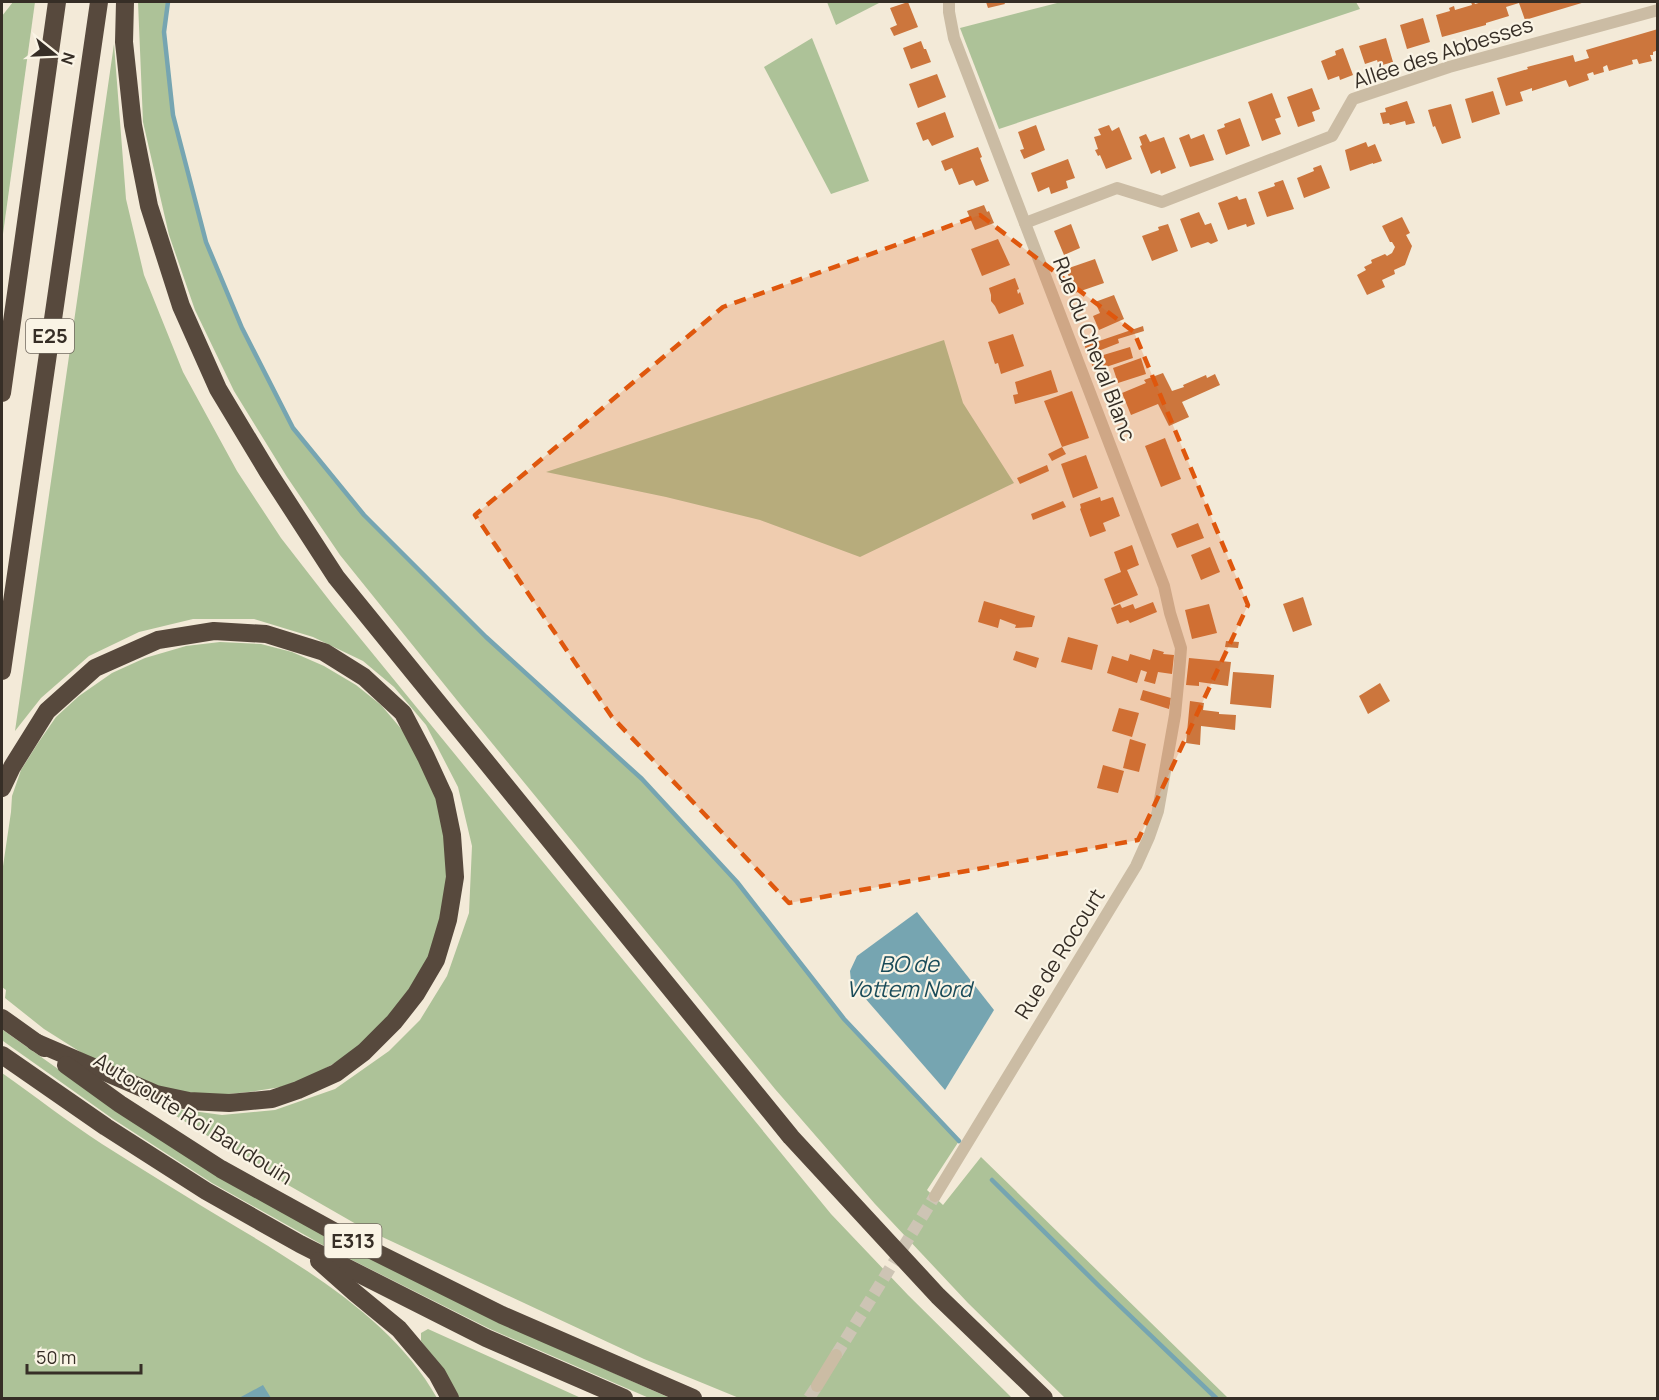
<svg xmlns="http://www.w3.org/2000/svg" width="1659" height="1400" font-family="Manrope,sans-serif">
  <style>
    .green { fill: #adc298 }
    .water { fill: #76a5b1 }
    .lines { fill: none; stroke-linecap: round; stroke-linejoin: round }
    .stream { stroke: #76a5b1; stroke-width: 4.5 }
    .building { fill: #cc763d }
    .minor-tunnel { stroke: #cdc4b4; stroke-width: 12; stroke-dasharray: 12 6; stroke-linecap: butt }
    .minor { stroke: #cbbca4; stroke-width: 12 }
    .motorway { stroke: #57493d; stroke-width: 18 }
    .marked { fill: #df570d; fill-opacity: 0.2; stroke: #df570d; stroke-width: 4.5; stroke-dasharray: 12 8; stroke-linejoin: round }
    .labels { text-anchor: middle; stroke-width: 4.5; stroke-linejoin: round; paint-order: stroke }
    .shield { fill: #faf4e5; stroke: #71695f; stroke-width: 1.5 }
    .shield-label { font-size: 20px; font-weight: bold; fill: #362e26 }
    .street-label { font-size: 21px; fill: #362e26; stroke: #faf4e5 }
    .water-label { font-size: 22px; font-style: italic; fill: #1a4b59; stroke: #faf4e5 }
  </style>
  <rect width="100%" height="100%" fill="#f3ead8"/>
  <g class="green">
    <polygon points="13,2 35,2 2,241 2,16"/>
    <polygon points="138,2 167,2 163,32 172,116 205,242 242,332 293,428 364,515 486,637 642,779 737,882 844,1019 959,1141 927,1190 943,1205 981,1157 1228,1398 1065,1398 968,1303 875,1204 775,1089 460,704 340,555 287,477 234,391 195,310 169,235 143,122"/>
    <polygon points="827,2 881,2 836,25"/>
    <polygon points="1061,2 1356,2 1360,9 999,129 960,28"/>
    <polygon points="812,38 869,181 831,194 764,67"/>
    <polygon points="114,44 126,199 144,275 183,372 237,471 281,538 333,605 489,796 831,1214 908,1295 1012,1398 739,1398 644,1359 363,1228 255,1166 162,1107 222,1115 275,1110 335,1089 389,1051 420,1020 447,976 469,913 472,846 458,787 426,725 394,687 363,661 313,637 254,619 193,619 139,632 89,656 41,698 15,731"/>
    <polygon points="944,340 963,403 1014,483 860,557 760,520 666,497 546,472"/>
    <polygon points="220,642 261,644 292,652 324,666 356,685 381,705 403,731 422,761 445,822 449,884 434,950 389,1021 347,1056 312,1076 281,1087 249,1092 218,1095 182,1092 150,1084 82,1053 44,1029 5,998 6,990 2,987 2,873 11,812 12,796 21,770 38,743 56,717 79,696 112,673 145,658 186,646"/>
    <polygon points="3,1030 116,1110 496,1321 670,1398 649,1398 490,1329 328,1248 212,1183 113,1119 3,1041"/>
    <path d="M2,1073C35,1096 68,1122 102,1144C129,1161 156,1178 184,1195C270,1249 386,1306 437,1398H2Z"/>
    <polygon points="428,1329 581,1398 458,1398 444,1371 421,1341 421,1333"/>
  </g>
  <g class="water">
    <polygon points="917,912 994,1010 945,1090 851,982 850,971 857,956"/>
    <polygon points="263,1385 271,1398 239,1398"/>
  </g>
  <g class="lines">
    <g class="stream">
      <polyline points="168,2 164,32 173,115 206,242 242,328 293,428 364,515 486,637 642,779 737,882 844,1019 959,1141"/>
      <polyline points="992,1180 1099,1286 1216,1398"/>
    </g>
  </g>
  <g class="building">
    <polygon points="908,2 918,27 894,36 890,28 897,25 890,8"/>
    <polygon points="986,2 1004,2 1005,4 988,8"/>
    <polygon points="1471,2 1474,2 1475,4 1482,2 1585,2 1525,20 1519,3 1506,7 1509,16 1486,23 1486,25 1442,37 1436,15 1450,11 1449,8 1454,6 1455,10 1472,5"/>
    <polygon points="1423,18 1430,42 1407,49 1400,25"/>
    <polygon points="1658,29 1658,50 1653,52 1653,55 1650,55 1652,61 1639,64 1637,59 1632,60 1633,64 1609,71 1607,65 1603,67 1604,72 1594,75 1593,72 1587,74 1589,80 1569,87 1566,80 1532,91 1532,88 1520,92 1523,101 1506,106 1497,78 1528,69 1527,67 1573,55 1575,62 1589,58 1586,50"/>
    <polygon points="1386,38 1393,62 1379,66 1377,60 1365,64 1359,46"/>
    <polygon points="921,41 924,49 926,49 931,62 911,69 903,48"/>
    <polygon points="1343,48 1353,75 1340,80 1339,76 1328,80 1321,61 1336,55 1335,51"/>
    <polygon points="937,74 946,97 918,108 909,84"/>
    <polygon points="1312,88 1320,109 1312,112 1315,121 1298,127 1287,97"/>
    <polygon points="1493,91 1500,114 1472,123 1465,99"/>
    <polygon points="1272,93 1281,117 1275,119 1281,134 1262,141 1248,102"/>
    <polygon points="1407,101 1415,123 1406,125 1405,121 1390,125 1389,123 1383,124 1380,113 1386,112 1385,108"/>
    <polygon points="1451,104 1461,138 1442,144 1435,126 1433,127 1428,110"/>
    <polygon points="945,112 954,137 932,146 928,139 923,141 916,123"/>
    <polygon points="1240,118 1250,146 1226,155 1217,130 1225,127 1224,124"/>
    <polygon points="1036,125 1045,150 1024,159 1020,150 1024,149 1018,132"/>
    <polygon points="1109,125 1112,131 1119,127 1132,159 1106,169 1100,155 1098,156 1095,150 1098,149 1094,137 1101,135 1098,129"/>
    <polygon points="1146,134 1150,142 1164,137 1176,168 1161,174 1160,170 1151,174 1140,146 1142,145 1139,137"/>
    <polygon points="1189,134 1191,139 1204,134 1214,160 1190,167 1179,138"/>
    <polygon points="1366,142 1368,147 1375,144 1382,161 1373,164 1373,163 1350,171 1345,150"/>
    <polygon points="978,147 982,157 980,158 989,181 976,186 973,180 959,185 952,168 945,171 941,161"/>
    <polygon points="1068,159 1075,178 1066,181 1068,188 1051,194 1049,187 1038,192 1031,173"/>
    <polygon points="1321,165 1330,188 1304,198 1297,178 1314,171 1313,168"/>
    <polygon points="1283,180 1294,209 1267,217 1258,192 1275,186 1274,183"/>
    <polygon points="1237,196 1239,200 1246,198 1255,224 1247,227 1246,224 1228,230 1218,203"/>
    <polygon points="984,205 987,212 989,211 994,223 975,230 967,211"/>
    <polygon points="1199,212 1205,225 1211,223 1218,241 1211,244 1208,242 1191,248 1180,219"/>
    <polygon points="1402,217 1410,233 1406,235 1412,246 1405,265 1394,270 1395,274 1382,280 1385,287 1367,295 1357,275 1366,270 1364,267 1372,263 1371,260 1385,254 1387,256 1392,253 1395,247 1392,242 1390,242 1382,226"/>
    <polygon points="1071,224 1080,248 1064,255 1054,231"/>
    <polygon points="1168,224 1178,251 1152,261 1142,236 1159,230 1158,227"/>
    <polygon points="998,239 1010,265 982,276 971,249"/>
    <polygon points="1095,259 1104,283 1075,293 1066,269"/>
    <polygon points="1015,278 1019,289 1017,290 1018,294 1020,292 1024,304 999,314 995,306 991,301 991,295 989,288"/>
    <polygon points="1114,295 1124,319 1099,330 1093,316 1100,313 1095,302"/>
    <polygon points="1143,326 1144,331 1118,339 1119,343 1088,355 1084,344 1095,340 1096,342"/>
    <polygon points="1013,334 1024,366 1001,374 998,363 995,364 988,342"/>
    <polygon points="1130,347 1133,358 1094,371 1090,359"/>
    <polygon points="1141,358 1146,374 1118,383 1113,368"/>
    <polygon points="1051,370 1058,392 1015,404 1013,395 1018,394 1015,382"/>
    <polygon points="1163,373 1172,391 1184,387 1183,385 1206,375 1207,378 1215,374 1220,385 1182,402 1189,417 1169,426 1158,404 1131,415 1122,393 1146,383 1144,380"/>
    <polygon points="1072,391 1089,438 1062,447 1066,454 1052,461 1048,454 1062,447 1044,401"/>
    <polygon points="1165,438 1181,479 1161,487 1145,446"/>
    <polygon points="1086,455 1098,488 1073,498 1061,464"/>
    <polygon points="1047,465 1049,471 1020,484 1017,478"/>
    <polygon points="1100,497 1101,501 1113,497 1120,516 1103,523 1106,531 1090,537 1080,509 1081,508 1080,504"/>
    <polygon points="1063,501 1066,507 1033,520 1031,514"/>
    <polygon points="1198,523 1204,538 1177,548 1171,534"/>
    <polygon points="1132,545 1139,565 1127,570 1138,595 1114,605 1104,579 1121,572 1114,552"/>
    <polygon points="1210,547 1220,572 1201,580 1191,555"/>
    <polygon points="1303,597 1312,625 1293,632 1283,604"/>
    <polygon points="984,601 1035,616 1032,627 1015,628 1016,625 1000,619 998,628 978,622"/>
    <polygon points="1153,602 1157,612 1130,623 1128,620 1117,624 1111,608 1120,604 1122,608 1133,604 1135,609"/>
    <polygon points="1209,604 1217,633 1192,639 1185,610"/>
    <polygon points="1068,637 1098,645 1092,670 1061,662"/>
    <polygon points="1226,641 1239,642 1238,648 1225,647"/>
    <polygon points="1153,649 1164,652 1163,654 1174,655 1172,674 1158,672 1155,684 1144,681 1147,672 1141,670 1137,683 1107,673 1112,656 1128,661 1130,654 1150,660"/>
    <polygon points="1016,651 1039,658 1036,668 1013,660"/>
    <polygon points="1189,658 1231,662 1228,686 1199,682 1199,686 1186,685"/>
    <polygon points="1233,672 1274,675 1271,708 1230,704"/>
    <polygon points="1380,683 1390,701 1368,714 1359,696"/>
    <polygon points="1143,690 1171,698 1169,709 1140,700"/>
    <polygon points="1190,701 1204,703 1203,710 1219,712 1219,714 1236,715 1235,730 1201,726 1200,745 1186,743"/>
    <polygon points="1119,708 1139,713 1132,737 1112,731"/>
    <polygon points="1130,739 1146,744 1139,772 1123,768"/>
    <polygon points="1103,765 1124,771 1118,793 1097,788"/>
  </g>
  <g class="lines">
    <g class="minor-tunnel">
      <polyline points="836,1355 935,1196"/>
      <polyline points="809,1398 817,1386"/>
    </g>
    <g class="minor">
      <polyline points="1025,223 1117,188 1162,202 1332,136 1353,99 1449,67 1658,10"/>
      <polyline points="935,1196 1136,866 1149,837 1158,811 1175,715 1179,674 1181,648 1170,613 1164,586 954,38 949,12 949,2"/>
      <polyline points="817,1386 836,1355"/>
    </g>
    <g class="motorway">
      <polyline points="125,2 124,42 133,125 149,206 181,306 218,389 268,472 336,577 791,1137 938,1296 1044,1398"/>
      <polyline points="2,393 57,2"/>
      <polyline points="2,671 99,2"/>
      <polyline points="2,788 12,767 47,711 95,668 158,640 214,631 266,634 324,652 364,677 403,713 426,757 444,796 452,835 455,877 448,920 436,960 416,994 394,1022 364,1052 336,1073 298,1090 272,1099 229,1103 189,1101 156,1094 35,1042"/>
      <polyline points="2,1018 44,1048"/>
      <polyline points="2,1055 106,1127 206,1191 300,1244 486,1338 624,1398"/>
      <polyline points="66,1065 120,1104 221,1169 335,1232 502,1315 693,1398"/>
      <polyline points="319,1261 354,1292 399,1329 437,1374 450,1398"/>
    </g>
  </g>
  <path class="marked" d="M980,215L1134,332L1248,605L1138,840L789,903L612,717L475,515L723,307Z"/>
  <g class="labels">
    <g class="shield">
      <rect x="26" y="319" width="48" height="34" rx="4.5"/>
      <rect x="324.5" y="1224" width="57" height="34" rx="4.5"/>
    </g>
    <g class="shield-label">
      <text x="50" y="343">E25</text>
      <text x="353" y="1248">E313</text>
    </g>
    <g class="street-label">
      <text transform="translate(1443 53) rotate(-18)" y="7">Allée des Abbesses</text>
      <text transform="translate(1094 349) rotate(69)" y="7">Rue du Cheval Blanc</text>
      <text transform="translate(1060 954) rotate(-58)" y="7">Rue de Rocourt</text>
      <text transform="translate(193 1119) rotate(32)" y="7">Autoroute Roi Baudouin</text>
    </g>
    <g class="water-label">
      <text x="909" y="972">BO de<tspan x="909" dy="25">Vottem Nord</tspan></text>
    </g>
  </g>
  <rect width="1659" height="1400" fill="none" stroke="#362e26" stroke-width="6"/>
  <g transform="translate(54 54) rotate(108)" stroke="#faf4e5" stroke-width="4.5" paint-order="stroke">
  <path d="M0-4.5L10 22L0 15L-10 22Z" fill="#362e26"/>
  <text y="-9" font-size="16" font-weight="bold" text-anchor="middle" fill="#362e26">N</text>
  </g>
  <path d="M27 1364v9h114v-9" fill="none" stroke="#362e26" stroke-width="3"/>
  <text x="36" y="1364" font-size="18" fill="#362e26" stroke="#faf4e5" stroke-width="4.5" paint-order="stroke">50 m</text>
</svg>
